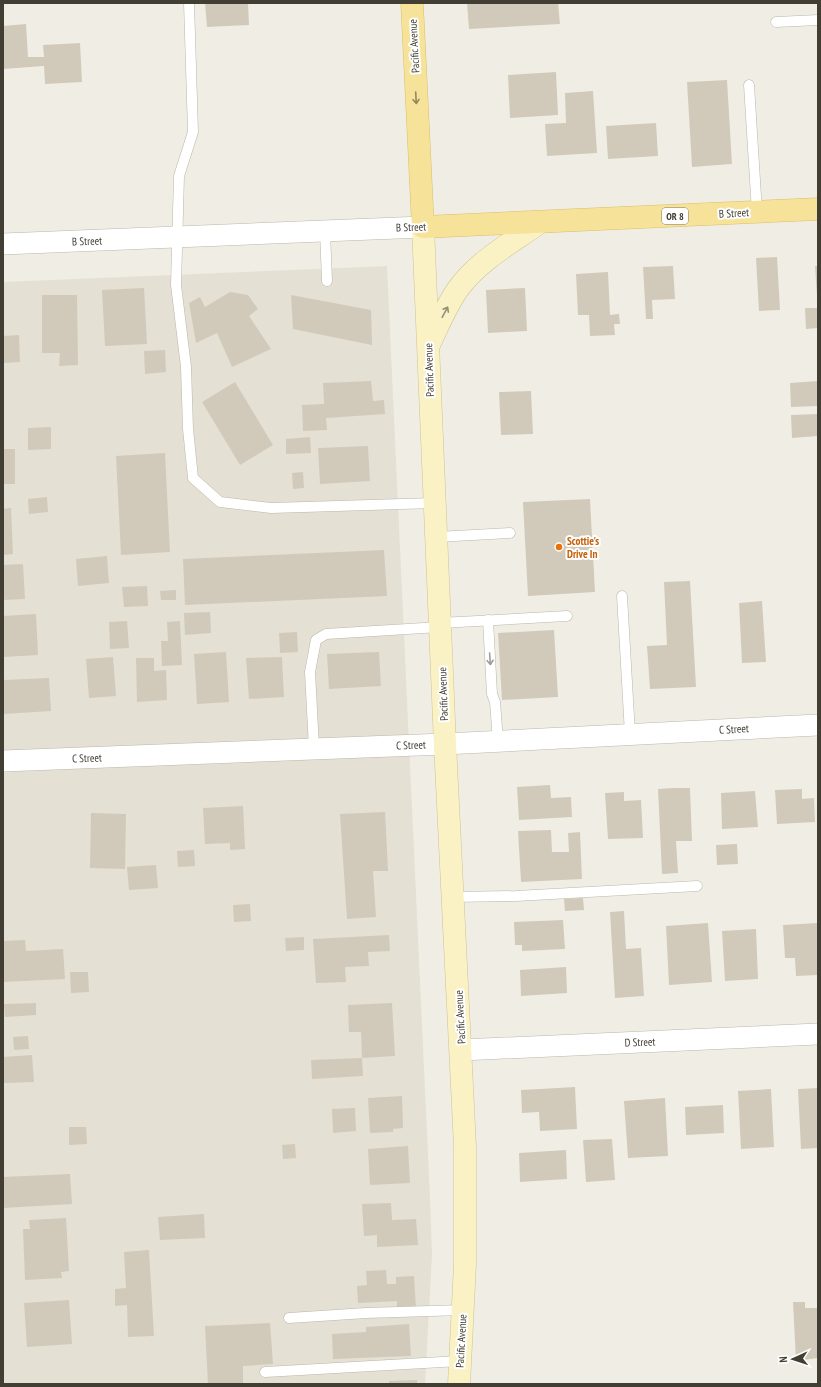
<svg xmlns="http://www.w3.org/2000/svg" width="821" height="1387" font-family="'PT Sans Narrow',sans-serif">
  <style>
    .residential { fill: #e4e0d3 }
    .building { fill: #d1caba }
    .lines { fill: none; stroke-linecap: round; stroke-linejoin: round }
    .service-casing { stroke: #bbb6a8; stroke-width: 11 }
    .minor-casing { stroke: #bbb6a8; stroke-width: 22 }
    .secondary-casing { stroke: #cdc396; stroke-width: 23 }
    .primary-casing { stroke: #d9c06a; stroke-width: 23 }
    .service { stroke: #fff; stroke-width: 10 }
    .minor { stroke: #fff; stroke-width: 21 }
    .secondary { stroke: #faf1c5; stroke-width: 22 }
    .primary { stroke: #f6e298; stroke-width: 22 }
    .oneway { stroke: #938861 }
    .oneway2 { stroke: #958f75 }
    .oneway3 { stroke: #a09e9a }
    .food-dot { fill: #e8710a; stroke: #fff; stroke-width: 1.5 }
    .labels { text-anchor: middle; stroke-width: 4; stroke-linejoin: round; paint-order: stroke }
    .shield { fill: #fff; stroke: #7b7871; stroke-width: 1 }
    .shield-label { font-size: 10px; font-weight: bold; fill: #423e34 }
    .street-label { font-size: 11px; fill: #423e34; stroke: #fff }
    .food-label { font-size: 11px; font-weight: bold; fill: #c56008; stroke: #fff; text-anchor: start }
  </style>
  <rect width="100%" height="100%" fill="#f0eee4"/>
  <polygon class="residential" points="387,266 430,1198 432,1254 425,1384 3,1384 3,282"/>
  <g class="building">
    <polygon points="205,3 248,3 249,25 207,27"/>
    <polygon points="467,3 558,3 560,24 469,29"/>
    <polygon points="26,24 28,57 44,57 43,45 80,43 82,82 45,84 44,66 3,69 3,26"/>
    <polygon points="556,72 558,115 510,118 508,75"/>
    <polygon points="727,80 732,164 692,167 687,82"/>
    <polygon points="593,91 597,153 547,156 545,124 566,123 565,93"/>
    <polygon points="656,123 658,156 608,159 606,126"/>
    <polygon points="777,257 780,310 759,311 756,258"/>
    <polygon points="673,266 675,299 652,300 653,319 646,319 643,267"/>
    <polygon points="815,266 818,266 818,296 817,296"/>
    <polygon points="608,272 610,315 619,314 620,324 614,324 615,335 590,336 589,315 578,315 576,274"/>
    <polygon points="144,288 147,344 105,346 102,290"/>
    <polygon points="525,288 527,331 488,333 486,290"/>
    <polygon points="230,292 248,295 258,309 249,316 271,349 232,367 217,333 196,343 189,303 200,297 205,307"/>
    <polygon points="42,295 77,295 78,365 59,366 60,353 42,353"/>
    <polygon points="291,295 371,310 372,345 293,329"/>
    <polygon points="805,308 818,308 818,328 806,329"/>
    <polygon points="19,335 20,362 3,363 3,336"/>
    <polygon points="165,350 166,372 145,374 144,351"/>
    <polygon points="371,381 373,401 384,400 385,414 326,418 327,430 303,431 302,405 324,404 323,383"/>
    <polygon points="818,381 818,406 791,407 790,383"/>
    <polygon points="235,382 273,445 240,465 202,402"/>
    <polygon points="531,391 533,434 501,435 499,392"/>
    <polygon points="818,414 818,436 792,438 791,415"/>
    <polygon points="51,427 51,449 28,450 28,428"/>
    <polygon points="310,437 311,453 286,454 286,439"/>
    <polygon points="368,446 370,481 320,484 318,448"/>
    <rect x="3" y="449" width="12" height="35"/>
    <polygon points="165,453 170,552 121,555 116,456"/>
    <polygon points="303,472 304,488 293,489 292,473"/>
    <polygon points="47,497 48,512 29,514 28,499"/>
    <polygon points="590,499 595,592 528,596 523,502"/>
    <polygon points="11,508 13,554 3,555 3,509"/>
    <polygon points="384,550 387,596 185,605 183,559"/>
    <polygon points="107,556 109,583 78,586 76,559"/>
    <polygon points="23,564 25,599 3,600 3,565"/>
    <polygon points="690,581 696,687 650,689 647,646 667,645 664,582"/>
    <polygon points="147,586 148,606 124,607 122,587"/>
    <polygon points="176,590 176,600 161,600 160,591"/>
    <polygon points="762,601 766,662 742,663 739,603"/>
    <polygon points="210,612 211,633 185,635 184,613"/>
    <polygon points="36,614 38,655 3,657 3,616"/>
    <polygon points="127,621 129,648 110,649 109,622"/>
    <polygon points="180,621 182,665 162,666 161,641 168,641 167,622"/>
    <polygon points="554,630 558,697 502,700 498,633"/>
    <polygon points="297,632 298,652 280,653 279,633"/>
    <polygon points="226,652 229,702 197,704 194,654"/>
    <polygon points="379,652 381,686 329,689 327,654"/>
    <polygon points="113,657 116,696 89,698 86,659"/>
    <polygon points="282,657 284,697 249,699 246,658"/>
    <polygon points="136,658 154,658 154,671 166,670 167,700 137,702"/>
    <polygon points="49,678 51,711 3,714 3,680"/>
    <polygon points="550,785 551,798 571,797 572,817 519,820 517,787"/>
    <polygon points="674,788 690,788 692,841 676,841 678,873 662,874 658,789"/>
    <polygon points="802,789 802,799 814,798 815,822 777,824 775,790"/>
    <polygon points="755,791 758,827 722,829 721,793"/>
    <polygon points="624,792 624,801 641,800 643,838 608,839 605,793"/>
    <polygon points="243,806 245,849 230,850 230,843 205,844 203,808"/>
    <polygon points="385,812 388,871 373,871 376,917 347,919 340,814"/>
    <polygon points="91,813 126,814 125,869 90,868"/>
    <polygon points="551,830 552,852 569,852 568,833 580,832 582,879 521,882 518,831"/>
    <polygon points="737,844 738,864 717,865 716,845"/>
    <polygon points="194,850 195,866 178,867 177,851"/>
    <polygon points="156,865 158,888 129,890 127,867"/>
    <polygon points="583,898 584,910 565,911 564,899"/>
    <polygon points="250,904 251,921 234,922 233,905"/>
    <polygon points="624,911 626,949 641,948 644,996 615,998 610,912"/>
    <polygon points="563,920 565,949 522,951 522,945 515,945 514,922"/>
    <polygon points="708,923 712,982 669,985 666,926"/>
    <polygon points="818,923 818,975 796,976 795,958 785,958 783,925"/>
    <polygon points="756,929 758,979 725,981 722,931"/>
    <polygon points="389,935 390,951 368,952 369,966 345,967 346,982 316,983 313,939"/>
    <polygon points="304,937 304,950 286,951 285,938"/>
    <polygon points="25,940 26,951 63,949 65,979 3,982 3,941"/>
    <polygon points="566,967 567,993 521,996 520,970"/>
    <polygon points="70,972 88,972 89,992 71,993"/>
    <polygon points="36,1003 36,1015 5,1017 4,1004"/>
    <polygon points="392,1003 395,1056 362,1058 363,1076 312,1079 311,1060 362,1058 361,1032 349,1032 348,1005"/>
    <polygon points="28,1036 29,1049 14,1050 13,1037"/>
    <polygon points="32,1055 34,1082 4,1083 3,1057"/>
    <polygon points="575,1087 577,1129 540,1131 539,1112 522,1113 521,1090"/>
    <polygon points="818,1088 818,1148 801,1149 798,1089"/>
    <polygon points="771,1089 774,1147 741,1149 738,1091"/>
    <polygon points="402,1096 403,1128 393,1129 393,1132 370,1133 368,1098"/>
    <polygon points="665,1098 668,1156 628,1158 624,1101"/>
    <polygon points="723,1105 724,1133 686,1135 685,1107"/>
    <polygon points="355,1108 356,1131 333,1133 332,1109"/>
    <polygon points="69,1127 86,1127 87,1144 69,1145"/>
    <polygon points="612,1139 615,1180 586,1182 583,1140"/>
    <polygon points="295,1144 296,1158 283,1159 282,1145"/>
    <polygon points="408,1146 410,1183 370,1185 368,1149"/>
    <polygon points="566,1150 567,1179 520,1182 519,1153"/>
    <polygon points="70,1174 72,1204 3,1208 3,1177"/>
    <polygon points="391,1203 392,1220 416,1219 418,1245 377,1247 377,1235 364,1236 362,1204"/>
    <polygon points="204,1214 205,1238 160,1240 158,1217"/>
    <polygon points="66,1218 69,1271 61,1272 62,1278 25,1280 23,1229 30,1229 29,1220"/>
    <polygon points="149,1250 154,1336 128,1337 127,1305 115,1306 115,1289 126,1288 124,1252"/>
    <polygon points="386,1270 387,1284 396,1284 396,1277 414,1276 416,1309 397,1310 397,1301 358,1303 357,1286 367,1285 366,1271"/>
    <polygon points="69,1300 72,1344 27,1347 24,1303"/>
    <polygon points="793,1302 805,1302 805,1308 818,1308 818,1358 796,1361"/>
    <polygon points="270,1323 273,1364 243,1366 243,1384 208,1384 205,1326"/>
    <polygon points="409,1324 411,1356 333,1359 332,1334 366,1332 366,1327"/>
    <polygon points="417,1380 417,1384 389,1384 389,1381"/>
  </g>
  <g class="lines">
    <defs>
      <g id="service">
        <polyline points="189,3 193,132 179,176 176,285 186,367 188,429 193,478 220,502 271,508 435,503"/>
        <polyline points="776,22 818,20"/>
        <polyline points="749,85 757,212"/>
        <polyline points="325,231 327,281"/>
        <polyline points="436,537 510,533"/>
        <polyline points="622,596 630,734"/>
        <polyline points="488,620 492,694 495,702 498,741"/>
        <polyline points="440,623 567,616"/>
        <polyline points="314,748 310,672 316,640 326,634 440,627"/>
        <polyline points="453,897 516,896 697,886"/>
        <polyline points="289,1318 366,1313 463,1310"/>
        <polyline points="265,1372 460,1361"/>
      </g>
      <g id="minor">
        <polyline points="3,244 423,227"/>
        <polyline points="3,761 445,744 818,725"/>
        <polyline points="461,1050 818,1034"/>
      </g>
      <g id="secondary">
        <polyline points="423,227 445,744 465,1147 465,1264 459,1384"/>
        <path d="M429,345C438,326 446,306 458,289C478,261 511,243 539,223"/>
      </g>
      <polyline id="primary" points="412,3 423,227 818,209"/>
    </defs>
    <use href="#service" class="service-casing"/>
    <use href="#minor" class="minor-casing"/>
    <use href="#secondary" class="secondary-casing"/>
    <use href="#primary" class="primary-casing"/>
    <use href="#service" class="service"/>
    <use href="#minor" class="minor"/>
    <use href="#secondary" class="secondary"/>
    <use href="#primary" class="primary"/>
  </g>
  <defs><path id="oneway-shaft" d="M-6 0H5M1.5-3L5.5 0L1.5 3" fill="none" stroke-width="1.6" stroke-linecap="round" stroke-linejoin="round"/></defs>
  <use class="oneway" href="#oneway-shaft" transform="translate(416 98) rotate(87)"/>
  <use class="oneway2" href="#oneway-shaft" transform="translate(445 312) rotate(-62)"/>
  <use class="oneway3" href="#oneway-shaft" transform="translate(490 659) rotate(86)"/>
  <circle class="food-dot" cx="559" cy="547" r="4"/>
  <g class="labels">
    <rect class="shield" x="662" y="208" width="26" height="16" rx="3"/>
    <g class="shield-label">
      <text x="675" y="220">OR 8</text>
    </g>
    <g class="street-label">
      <text transform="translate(414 46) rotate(-93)" y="4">Pacific Avenue</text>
      <text transform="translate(734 213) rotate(-3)" y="4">B Street</text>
      <text transform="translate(411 227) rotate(-2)" y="4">B Street</text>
      <text transform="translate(87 241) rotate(-2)" y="4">B Street</text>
      <text transform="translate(429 370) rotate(-92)" y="4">Pacific Avenue</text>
      <text transform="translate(443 694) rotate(-92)" y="4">Pacific Avenue</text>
      <text transform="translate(734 729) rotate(-3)" y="4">C Street</text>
      <text transform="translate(411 745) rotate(-2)" y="4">C Street</text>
      <text transform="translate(87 758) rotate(-2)" y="4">C Street</text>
      <text transform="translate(460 1017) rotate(-93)" y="4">Pacific Avenue</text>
      <text transform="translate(640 1042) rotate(-2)" y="4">D Street</text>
      <text transform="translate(461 1341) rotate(-87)" y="4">Pacific Avenue</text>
    </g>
    <g class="food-label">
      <text x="567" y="545">Scottie's<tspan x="567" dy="13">Drive In</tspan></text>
    </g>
  </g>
  <rect width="821" height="1387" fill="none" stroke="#423e34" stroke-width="8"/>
  <g transform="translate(793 1359) rotate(267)" stroke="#ffffff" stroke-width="3" paint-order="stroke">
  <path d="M0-3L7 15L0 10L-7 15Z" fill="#423e34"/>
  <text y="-6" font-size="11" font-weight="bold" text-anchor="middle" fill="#423e34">N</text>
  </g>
</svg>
